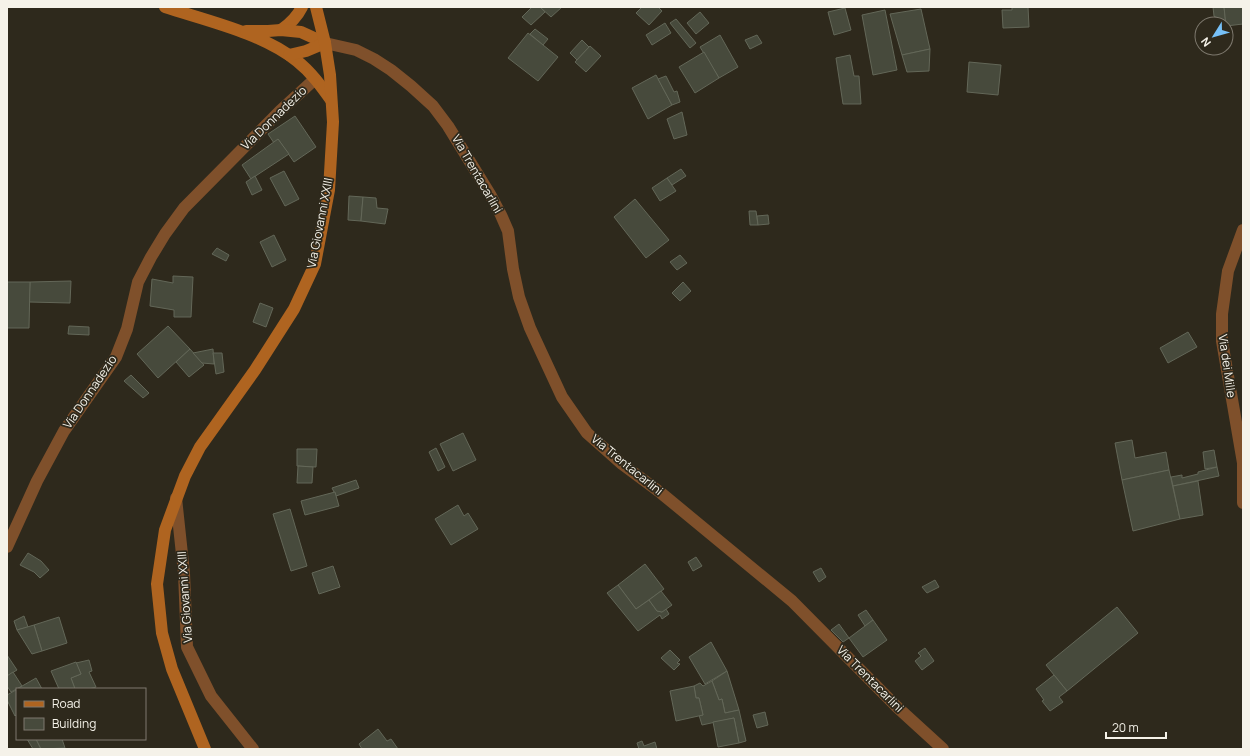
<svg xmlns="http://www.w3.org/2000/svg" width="1250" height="756" font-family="Manrope,sans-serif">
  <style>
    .building { fill: #474a3c; stroke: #636758 }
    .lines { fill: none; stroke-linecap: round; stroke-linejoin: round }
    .street { stroke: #7f502b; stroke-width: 12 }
    .secondary { stroke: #af6420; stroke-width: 12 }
    .labels { text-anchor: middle; stroke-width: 3.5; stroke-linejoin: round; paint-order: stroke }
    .street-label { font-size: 12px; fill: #f5f2e9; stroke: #2e291c }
  </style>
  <rect width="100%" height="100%" fill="#2e291c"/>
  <g class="building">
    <polygon points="532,7 540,7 545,12 531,25 522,17"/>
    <polygon points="540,7 562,7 551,17"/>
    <polygon points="642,7 658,7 662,11 649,25 636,13"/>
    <polygon points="1012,7 1028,7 1029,27 1003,28 1002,10 1012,10"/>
    <polygon points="1213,7 1224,7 1226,24 1214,16"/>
    <polygon points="1224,7 1243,7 1243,24 1226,26"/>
    <polygon points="845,8 851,30 834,35 828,12"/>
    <polygon points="921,9 930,49 902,55 890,14"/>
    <polygon points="885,10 897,70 873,75 862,15"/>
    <polygon points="700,12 709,23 696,34 687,23"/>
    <polygon points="676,19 696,43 690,48 670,23"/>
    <polygon points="665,23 671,33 652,45 646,35"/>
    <polygon points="535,29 548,39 543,45 530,34"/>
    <polygon points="528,33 558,57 538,81 508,58"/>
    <polygon points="720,35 738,67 719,78 700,47"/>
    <polygon points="757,35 762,43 750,49 745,40"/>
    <polygon points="582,40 589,47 577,60 570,53"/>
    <polygon points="590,46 601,56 586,72 575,62"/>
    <polygon points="930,49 929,71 907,72 902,55"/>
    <polygon points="704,52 719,78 695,93 679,67"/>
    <polygon points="850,55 854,76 859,76 861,104 843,104 836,58"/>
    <polygon points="969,62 1001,65 998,95 967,92"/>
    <polygon points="656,75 672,105 648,119 632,88"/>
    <polygon points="666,76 674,92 677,91 680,102 672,105 658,79"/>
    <polygon points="682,112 687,135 674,139 667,119"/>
    <polygon points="295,116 316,147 294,162 278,139 274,143 268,134"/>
    <polygon points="278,139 289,154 251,179 242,165"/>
    <polygon points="681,169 686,176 672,185 667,178"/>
    <polygon points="284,171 299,199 285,206 270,178"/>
    <polygon points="255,176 262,190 252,195 246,182"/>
    <polygon points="667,178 676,191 660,201 652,188"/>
    <polygon points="349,196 363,197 361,221 348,220"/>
    <polygon points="363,197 376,198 377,208 388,209 385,224 361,221"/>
    <polygon points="635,199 669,240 646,258 614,217"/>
    <polygon points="749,211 756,211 758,225 750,225"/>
    <polygon points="768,215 769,224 758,225 757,216"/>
    <polygon points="274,235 286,260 272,267 260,242"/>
    <polygon points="217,248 229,255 226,261 212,254"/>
    <polygon points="680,255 687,263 677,270 670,262"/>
    <polygon points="173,276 193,277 191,317 174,317 174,310 150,306 152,279 173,283"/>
    <polygon points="71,281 70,303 29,302 30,282"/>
    <polygon points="7,282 30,282 29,328 7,328"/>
    <polygon points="683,282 691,291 680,301 672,293"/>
    <polygon points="260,303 273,308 266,327 253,322"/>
    <polygon points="69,326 89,327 89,335 68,334"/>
    <polygon points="168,326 190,349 158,378 137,354"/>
    <polygon points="1188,332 1197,347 1168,363 1160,348"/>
    <polygon points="190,349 204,365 189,377 176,362"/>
    <polygon points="213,349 214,364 202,363 193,353"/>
    <polygon points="213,353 222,353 224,372 216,374"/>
    <polygon points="131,375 149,393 143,398 124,381"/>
    <polygon points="463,433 476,460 453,471 440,444"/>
    <polygon points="1132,440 1135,458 1166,452 1169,470 1122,480 1115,443"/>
    <polygon points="436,448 445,467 438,471 429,452"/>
    <polygon points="297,449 317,449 316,467 297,466"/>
    <polygon points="1214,450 1217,467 1205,469 1203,452"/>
    <polygon points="298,466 313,467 312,483 297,483"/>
    <polygon points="1217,467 1219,476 1173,486 1171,477 1182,475 1182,478 1198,474 1198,472"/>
    <polygon points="1169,470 1180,519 1133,531 1122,480"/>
    <polygon points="356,480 359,488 336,496 332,488"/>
    <polygon points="1198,481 1203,515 1180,519 1173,486"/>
    <polygon points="335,492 339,506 305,515 301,501"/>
    <polygon points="458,505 464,516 468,513 478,529 451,545 435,519"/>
    <polygon points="290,509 307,566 291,571 273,514"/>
    <polygon points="28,553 41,561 49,570 40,578 34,572 20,565"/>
    <polygon points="696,557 702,566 693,571 688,562"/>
    <polygon points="645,564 664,589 636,609 618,585"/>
    <polygon points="333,566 340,587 319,594 312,573"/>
    <polygon points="821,568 826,577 819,582 813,572"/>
    <polygon points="935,580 939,587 927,593 922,587"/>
    <polygon points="618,585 636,609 649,600 657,611 662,612 666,609 669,614 662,619 660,615 638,631 607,593"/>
    <polygon points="661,591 672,605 662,612 657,611 649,600"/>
    <polygon points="1117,607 1138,633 1067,691 1046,665"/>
    <polygon points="866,610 873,620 865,626 858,615"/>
    <polygon points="24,616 28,627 17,630 14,621"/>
    <polygon points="59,617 67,643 42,651 34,625"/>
    <polygon points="873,620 887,640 863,657 849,638"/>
    <polygon points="839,624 849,638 843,642 831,630"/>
    <polygon points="34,625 42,651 32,654 17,630"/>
    <polygon points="711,642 727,671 705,684 689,657"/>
    <polygon points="925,648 934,661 922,670 915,661 921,656 918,653"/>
    <polygon points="670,650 680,660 677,663 680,664 674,670 661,658"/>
    <polygon points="7,655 17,670 7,676"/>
    <polygon points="89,660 92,671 89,672 96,687 89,689 75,689 71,678 81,674 76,663"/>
    <polygon points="76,662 81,674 71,678 75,689 59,689 51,671"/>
    <polygon points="727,671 739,710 725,713 722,699 719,700 712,681"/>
    <polygon points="13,672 22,686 11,692 7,686 7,676"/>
    <polygon points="1054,675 1067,691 1059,697 1063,702 1050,711 1042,701 1044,700 1036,689"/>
    <polygon points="36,678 42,689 17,689"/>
    <polygon points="712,681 719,700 722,699 725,713 739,710 746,741 739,743 734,718 702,725 699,715 703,715 699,698 696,698 694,686 700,683 703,686"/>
    <polygon points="694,686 696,698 699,698 703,715 676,721 670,691"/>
    <polygon points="16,690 17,692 17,714 15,716 7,700 7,695"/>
    <polygon points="765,712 768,725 757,728 753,715"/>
    <polygon points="734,718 739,743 718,747 713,722"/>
    <polygon points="378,729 387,741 391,739 398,749 362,749 359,744"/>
    <polygon points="27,739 36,739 41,749 33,749"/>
    <polygon points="36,739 62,739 65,748 41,749"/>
    <polygon points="642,741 644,746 655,742 657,749 639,749 637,743"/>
  </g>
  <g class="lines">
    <g class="street">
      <polyline points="325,43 356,50 374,59 391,70 411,86 433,106 448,126 491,196 501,215 508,231 513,269 519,297 530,328 562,397 587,433 622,464 661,493 792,601 897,707 943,749"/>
      <polyline points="1243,230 1228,271 1222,314 1222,341 1243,463 1243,503"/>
      <polyline points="176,498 184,573 187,647 211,696 253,749"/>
      <polyline points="7,547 37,481 64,431 116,357 127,329 138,282 151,257 165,234 184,208 280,111 315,79"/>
    </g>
    <g class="secondary">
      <path d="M165,7C208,21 262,33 297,61C311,72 321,86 331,100"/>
      <path d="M281,30C290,24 297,17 302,7"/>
      <polyline points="246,31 268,31 281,30 301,32 325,43"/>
      <polyline points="289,55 306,51 325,43"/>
      <polyline points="205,749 172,669 162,633 157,584 165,530 185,476 200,447 255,370 294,309 315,264 329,190 333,122 330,75 325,43 316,7"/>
    </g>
  </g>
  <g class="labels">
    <g class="street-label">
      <text transform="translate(274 118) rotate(-44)" y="4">Via Donnadezio</text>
      <text transform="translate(477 174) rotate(60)" y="4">Via Trentacarlini</text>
      <text transform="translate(320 223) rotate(-79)" y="4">Via Giovanni XXIII</text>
      <text transform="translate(1227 366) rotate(82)" y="4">Via dei Mille</text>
      <text transform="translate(90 392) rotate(-56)" y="4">Via Donnadezio</text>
      <text transform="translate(627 465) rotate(39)" y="4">Via Trentacarlini</text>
      <text transform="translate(185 597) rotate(-94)" y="4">Via Giovanni XXIII</text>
      <text transform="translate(870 679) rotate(45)" y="4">Via Trentacarlini</text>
    </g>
  </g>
  <rect width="1250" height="756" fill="none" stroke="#f5f2e9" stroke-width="16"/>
  <rect x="16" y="688" width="130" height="52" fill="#2e291c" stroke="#7e796e"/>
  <rect x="24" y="701" width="20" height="6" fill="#af6420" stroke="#7e796e"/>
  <text x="52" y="708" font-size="12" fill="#f5f2e9">Road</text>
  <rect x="24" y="718" width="20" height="12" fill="#474a3c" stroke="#7e796e"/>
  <text x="52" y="728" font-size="12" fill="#f5f2e9">Building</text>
  <g transform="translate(1214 36) rotate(233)"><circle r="19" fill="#2e291c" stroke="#7e796e"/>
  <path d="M0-3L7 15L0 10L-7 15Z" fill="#76c0f7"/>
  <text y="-6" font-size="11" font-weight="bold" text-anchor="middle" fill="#f5f2e9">N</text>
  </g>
  <path d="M1106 732v6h60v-6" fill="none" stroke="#f5f2e9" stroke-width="2"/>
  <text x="1112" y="732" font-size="12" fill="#f5f2e9" stroke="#2e291c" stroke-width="3" paint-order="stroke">20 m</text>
</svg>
